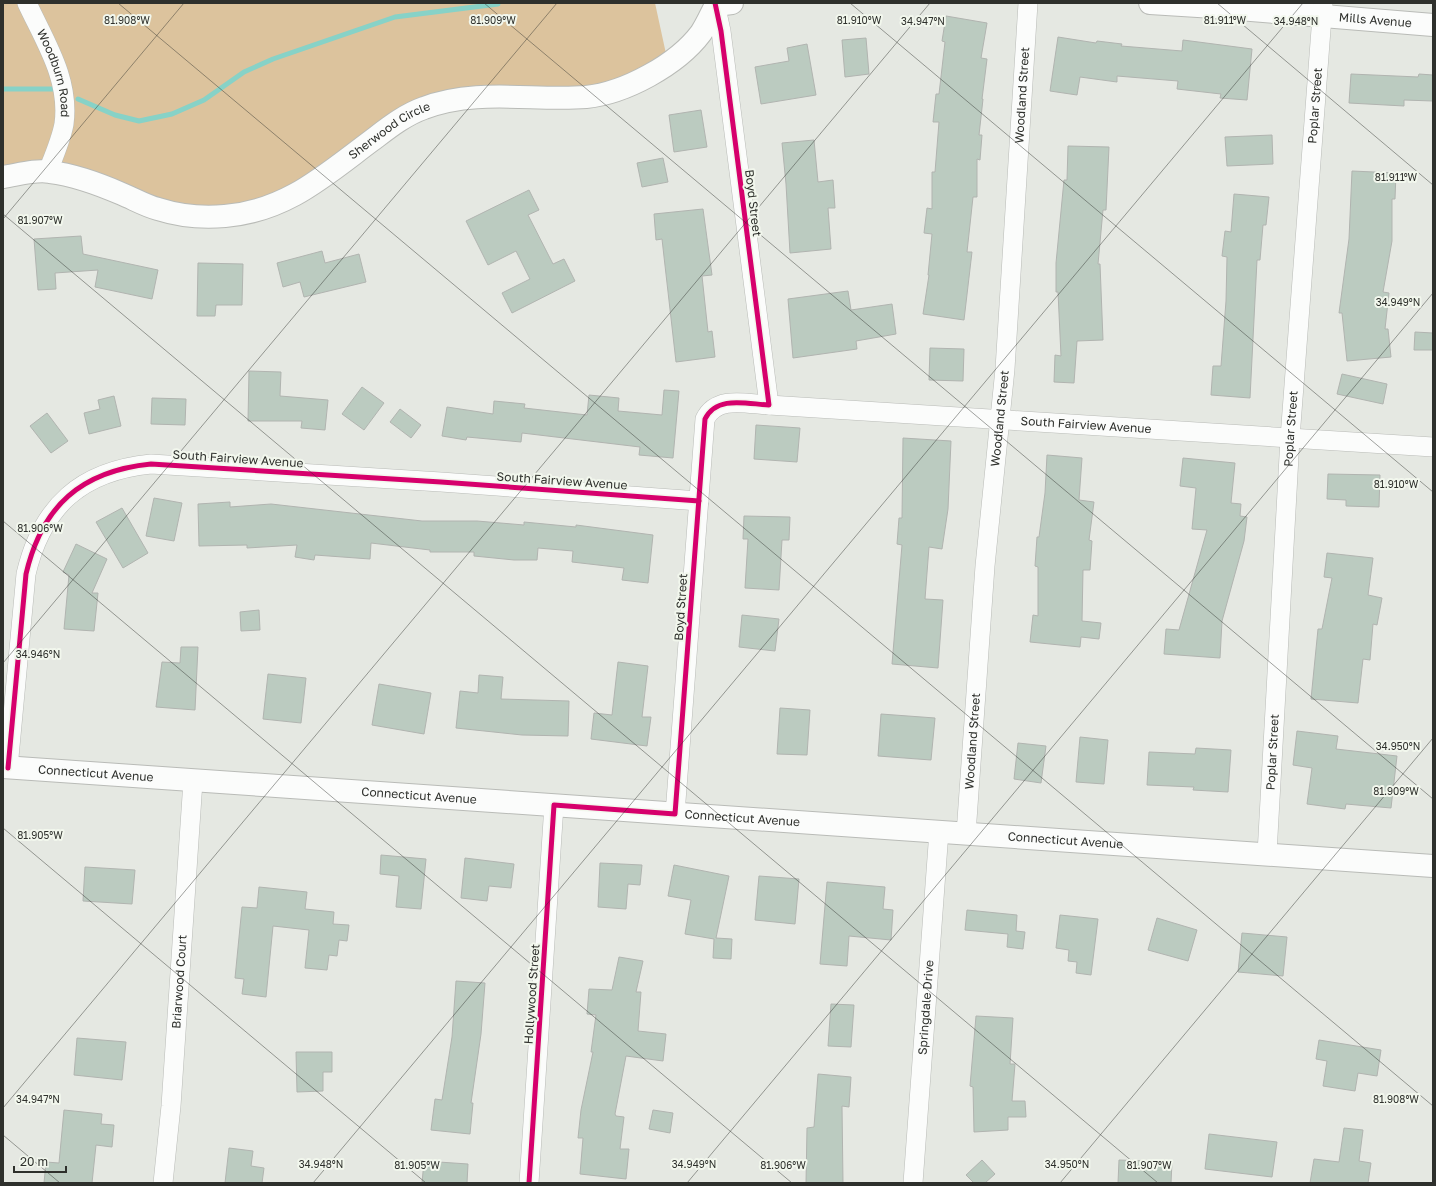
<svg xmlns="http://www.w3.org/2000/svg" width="1436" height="1186" font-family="'Golos Text',sans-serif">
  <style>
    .forest { fill: #dcc39d }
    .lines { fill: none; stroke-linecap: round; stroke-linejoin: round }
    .stream { stroke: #87d2c7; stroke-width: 5 }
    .building { fill: #bbcbc0; stroke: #b1b4b0 }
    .street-casing { stroke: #b9bbb7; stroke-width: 20 }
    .secondary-casing { stroke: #b9bbb7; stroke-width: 24 }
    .street { stroke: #fbfcfb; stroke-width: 19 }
    .secondary { stroke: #fbfcfb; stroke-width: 22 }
    .cycleway-casing { stroke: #f2f7ed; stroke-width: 8 }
    .cycleway { stroke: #d6006c; stroke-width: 5 }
    .ticks { fill: none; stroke: #2e302c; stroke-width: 1; stroke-opacity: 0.45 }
    .labels { text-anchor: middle; stroke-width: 4; stroke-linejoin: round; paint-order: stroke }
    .street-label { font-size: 12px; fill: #2e302c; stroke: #f2f7ed }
    .ticks-label { font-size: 10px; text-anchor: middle; fill: #2e302c; stroke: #f2f7ed; stroke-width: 4; stroke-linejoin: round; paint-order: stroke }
  </style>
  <rect width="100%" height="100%" fill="#e5e8e2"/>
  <polygon class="forest" points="3,3 655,3 668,63 629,86 444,102 316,182 228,216 94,183 3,177"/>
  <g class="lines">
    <g class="stream">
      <polyline points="3,89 55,89"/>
      <polyline points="78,99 115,115 139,121 172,114 204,100 244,72 273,59 395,17 498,4"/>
    </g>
  </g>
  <g class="building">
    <polygon points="946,16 987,23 981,58 987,59 982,99 983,99 979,135 982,135 980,160 977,159 977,197 973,197 967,252 972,252 964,320 923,314 929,275 928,275 932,234 924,233 927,208 932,209 932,172 935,172 939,122 933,122 936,94 939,94 945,42 942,41"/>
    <polygon points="1058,37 1096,43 1097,41 1122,44 1121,46 1182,51 1183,40 1252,49 1247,100 1220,98 1221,94 1177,89 1178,81 1117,76 1117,82 1080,77 1077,95 1050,91"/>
    <polygon points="866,38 869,74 845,77 842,40"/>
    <polygon points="807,44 816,95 761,104 755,67 789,61 787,48"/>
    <polygon points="1351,74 1418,77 1419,74 1433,75 1433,101 1404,100 1404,106 1349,103"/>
    <polygon points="701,110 707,147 674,152 669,115"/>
    <polygon points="1272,135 1273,164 1227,166 1225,137"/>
    <polygon points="814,140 818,182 833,180 835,208 828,208 831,249 790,253 786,184 782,143"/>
    <polygon points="1068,146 1109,147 1106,210 1103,210 1098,264 1100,264 1103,340 1077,341 1074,383 1054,382 1055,355 1061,356 1058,292 1056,292 1056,263 1064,180 1067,180"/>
    <polygon points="663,158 668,182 642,187 637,163"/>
    <polygon points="1352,171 1396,173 1395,199 1392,199 1392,241 1383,292 1389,293 1385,329 1388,329 1391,357 1347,361 1342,313 1339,313 1349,239"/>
    <polygon points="529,190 539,210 528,215 553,264 564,259 575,281 512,313 502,293 530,279 516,251 488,265 466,221"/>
    <polygon points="1234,194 1269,197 1266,225 1263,225 1260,260 1257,260 1250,398 1211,395 1213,366 1221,366 1226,301 1227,257 1222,256 1225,231 1231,232"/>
    <polygon points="703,209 712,275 702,276 708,332 712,331 715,357 676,362 662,239 656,240 654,214"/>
    <polygon points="81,236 83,254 158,270 152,299 95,287 98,270 55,273 56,289 38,290 34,239"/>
    <polygon points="322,251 325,263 359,254 366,282 304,297 300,282 283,287 277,263"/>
    <polygon points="198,263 243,264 242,305 216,305 215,316 197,316"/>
    <polygon points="848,291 851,310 892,304 896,334 856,341 857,349 793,358 788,299"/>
    <polygon points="1415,332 1433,333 1433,350 1414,350"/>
    <polygon points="930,348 964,349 963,381 929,380"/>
    <polygon points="249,371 281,372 280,396 328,400 325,430 301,428 302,421 248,421"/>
    <polygon points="1342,374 1387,384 1383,404 1337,394"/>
    <polygon points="362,387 384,403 364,430 342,414"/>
    <polygon points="664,390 679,391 673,458 639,455 640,447 522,433 521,442 467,437 466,440 442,436 447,407 493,414 494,401 525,404 524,408 587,415 589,395 619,398 618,411 662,415"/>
    <polygon points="114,396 121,426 89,434 84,413 100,409 98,400"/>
    <polygon points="152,398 186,399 185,425 151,424"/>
    <polygon points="400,409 421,425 411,438 390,422"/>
    <polygon points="47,413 68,441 51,453 30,426"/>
    <polygon points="756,425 800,428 797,462 754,459"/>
    <polygon points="903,438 951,441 948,509 942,549 929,547 925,599 943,600 938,668 892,664 902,545 897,544 899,518 902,518"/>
    <polygon points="1047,455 1082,458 1079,500 1094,502 1089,540 1092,541 1090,570 1083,570 1082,621 1101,623 1099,639 1081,637 1080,647 1030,642 1033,615 1038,616 1038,567 1035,566 1037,537 1039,537 1045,493"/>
    <polygon points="1183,458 1235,463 1231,503 1241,504 1240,516 1247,517 1244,541 1222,621 1220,658 1164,654 1166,629 1179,630 1207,530 1192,529 1196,488 1180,486"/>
    <polygon points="1328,474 1380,475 1379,507 1346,506 1346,500 1327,499"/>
    <polygon points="154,498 182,503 174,541 146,536"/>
    <polygon points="230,502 230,507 271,504 422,521 477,521 524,525 524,522 576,527 576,525 653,535 648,583 622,580 624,568 572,562 573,551 538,548 537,560 514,560 474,556 474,552 430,552 430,550 371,543 370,559 315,555 314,560 295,557 297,545 247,548 247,545 199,546 198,504"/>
    <polygon points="122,508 148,553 123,568 96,522"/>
    <polygon points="744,516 790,517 789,540 782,540 779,590 745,588 748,539 743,539"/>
    <polygon points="76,544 107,559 92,593 98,593 94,631 64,629 69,575 63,572"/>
    <polygon points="1327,553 1373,558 1368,595 1382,598 1377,625 1373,624 1370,660 1363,659 1358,703 1311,699 1318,629 1322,629 1332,578 1324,577"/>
    <polygon points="259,610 260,630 241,631 240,612"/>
    <polygon points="742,615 779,619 775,651 739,647"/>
    <polygon points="181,647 198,647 195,710 156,707 162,662 180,663"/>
    <polygon points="618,662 648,666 642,717 651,717 647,746 591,739 594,713 612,715"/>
    <polygon points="268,674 306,678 301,723 263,719"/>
    <polygon points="479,675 503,677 501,699 569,701 568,736 522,735 456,728 460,691 478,693"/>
    <polygon points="379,684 431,693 424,734 372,725"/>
    <polygon points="780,708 810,710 807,755 777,754"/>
    <polygon points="881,714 935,718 931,760 878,756"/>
    <polygon points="1297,731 1338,736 1336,749 1397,756 1391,808 1346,804 1345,809 1307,804 1312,768 1293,765"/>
    <polygon points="1080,737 1108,740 1104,784 1076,782"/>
    <polygon points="1018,743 1046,746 1041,783 1014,779"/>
    <polygon points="1196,748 1231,750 1228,792 1193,790 1194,787 1147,785 1149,752 1195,754"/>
    <polygon points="381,855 426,859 421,909 396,907 399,876 380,874"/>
    <polygon points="465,858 514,864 511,888 489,886 487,901 461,898"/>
    <polygon points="600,863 642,865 640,885 628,884 626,909 598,907"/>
    <polygon points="674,865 729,876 716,938 732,939 731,959 713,958 714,939 685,934 691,900 668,896"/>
    <polygon points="85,867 135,870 132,904 83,901"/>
    <polygon points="759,876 799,879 795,924 755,920"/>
    <polygon points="827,882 885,887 883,909 893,910 891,940 849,936 847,966 820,964"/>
    <polygon points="259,887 307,892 305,909 334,912 333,924 349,925 347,941 339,940 337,956 329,955 327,970 305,968 309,930 273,926 266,997 242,994 244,979 235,978 242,907 257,908"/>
    <polygon points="967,910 1017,915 1016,931 1025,932 1023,949 1007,947 1008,934 965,930"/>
    <polygon points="1060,915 1098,919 1091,975 1076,973 1077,962 1068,961 1069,950 1056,948"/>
    <polygon points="1157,918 1197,930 1188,961 1148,950"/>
    <polygon points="1242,933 1287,937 1283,976 1238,972"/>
    <polygon points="619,957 643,961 636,992 641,992 638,1031 666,1034 663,1061 626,1056 615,1114 616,1116 624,1117 620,1149 629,1149 626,1179 580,1174 583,1138 578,1138 581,1110 593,1052 591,1052 596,1015 587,1014 589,989 612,990"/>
    <polygon points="456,981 485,983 481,1034 471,1103 473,1103 470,1134 431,1130 435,1099 442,1100 452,1037"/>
    <polygon points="831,1004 854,1005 851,1047 828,1046"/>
    <polygon points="976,1016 1013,1018 1010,1064 1015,1064 1012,1101 1025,1101 1026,1117 1008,1117 1008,1130 974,1132 973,1087 970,1086"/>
    <polygon points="77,1038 126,1042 122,1080 74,1075"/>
    <polygon points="1319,1040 1381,1050 1377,1076 1358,1073 1355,1091 1323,1086 1327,1061 1316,1059"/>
    <polygon points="296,1052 332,1052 332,1072 323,1072 323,1091 297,1092"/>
    <polygon points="818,1074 851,1077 849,1107 842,1106 843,1183 806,1183 807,1128 814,1127"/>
    <polygon points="64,1110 102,1114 101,1124 114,1125 112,1147 96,1145 92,1183 44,1183 46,1162 59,1163"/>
    <polygon points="653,1110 673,1113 670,1133 649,1129"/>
    <polygon points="1344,1128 1363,1130 1359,1161 1371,1163 1368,1183 1310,1183 1314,1159 1339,1162"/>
    <polygon points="1209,1134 1277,1142 1272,1177 1205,1169"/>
    <polygon points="229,1148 253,1151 251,1166 264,1168 262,1183 225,1183"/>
    <polygon points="982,1160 995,1174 985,1183 974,1183 966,1175"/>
    <polygon points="1119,1160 1172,1162 1171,1183 1118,1183"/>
    <polygon points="424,1161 468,1164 467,1183 422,1183"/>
  </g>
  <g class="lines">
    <defs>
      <g id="street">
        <path id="s1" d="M27,3C45,42 70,79 64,124C61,140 54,156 48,171"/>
        <polyline points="715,3 721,31 769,405"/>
        <path d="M8,768L26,574C42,506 81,471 151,464L441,482L699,501"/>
        <path id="s2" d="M675,814L705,419C717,395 747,404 769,405L1433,447"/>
        <path id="s3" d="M966,834L985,566L1005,369L1028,3"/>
        <path id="s4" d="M1267,854L1290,438L1323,3"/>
        <path id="s5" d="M163,1183L171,1106L193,781"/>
        <polyline points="529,1183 554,805"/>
        <path id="s6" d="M913,1183L939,831"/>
      </g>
      <g id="secondary">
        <path id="s7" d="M1150,3L1214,7L1433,25"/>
        <path id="s8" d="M3,177C17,175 36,169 50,172C75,175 99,184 122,194C134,199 146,206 158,209C180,216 203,218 225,216C286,211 324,176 371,141C387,129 404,115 424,108C476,88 532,101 586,97C625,93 677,65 701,33C707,24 711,14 716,5L732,3"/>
        <path id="s9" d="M3,767L1433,866"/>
      </g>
    </defs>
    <use href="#street" class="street-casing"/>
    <use href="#secondary" class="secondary-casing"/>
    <use href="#street" class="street"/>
    <use href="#secondary" class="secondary"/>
    <defs>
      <g id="cycleway">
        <path d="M8,768L26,574C42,506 81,471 151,464L441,482L699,501"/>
        <path d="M529,1183L554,805L675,814L705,419C717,395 747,404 769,405L721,31L715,3"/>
      </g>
    </defs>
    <use href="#cycleway" class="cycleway-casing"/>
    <use href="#cycleway" class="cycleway"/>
  </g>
  <path class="ticks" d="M118,3L1433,1106M484,3L1433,799M850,3L1433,492M1217,3L1433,185M3,214L1158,1183M3,219L184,3M3,521L792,1183M3,663L557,3M3,828L426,1183M3,1108L930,3M3,1135L60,1183M313,1183L1303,3M687,1183L1433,293M1060,1183L1433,738"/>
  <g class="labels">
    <g class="street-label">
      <text dy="4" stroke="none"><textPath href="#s7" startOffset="226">Mills Avenue</textPath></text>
      <text dy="4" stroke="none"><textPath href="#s1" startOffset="76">Woodburn Road</textPath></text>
      <text dy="4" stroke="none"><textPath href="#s3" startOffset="741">Woodland Street</textPath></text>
      <text dy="4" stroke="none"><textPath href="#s4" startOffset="750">Poplar Street</textPath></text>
      <text dy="4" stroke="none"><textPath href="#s8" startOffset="418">Sherwood Circle</textPath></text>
      <text transform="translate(753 203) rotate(83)" y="4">Boyd Street</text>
      <text dy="4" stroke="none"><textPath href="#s3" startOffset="417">Woodland Street</textPath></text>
      <text dy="4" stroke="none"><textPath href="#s2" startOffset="784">South Fairview Avenue</textPath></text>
      <text dy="4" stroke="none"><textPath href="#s4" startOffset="426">Poplar Street</textPath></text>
      <text transform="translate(238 459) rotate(4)" y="4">South Fairview Avenue</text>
      <text transform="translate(562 481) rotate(4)" y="4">South Fairview Avenue</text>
      <text transform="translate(681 607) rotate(-86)" y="4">Boyd Street</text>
      <text dy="4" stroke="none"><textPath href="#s3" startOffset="93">Woodland Street</textPath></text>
      <text dy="4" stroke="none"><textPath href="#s4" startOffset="102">Poplar Street</textPath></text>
      <text dy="4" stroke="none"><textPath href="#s9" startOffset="93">Connecticut Avenue</textPath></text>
      <text dy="4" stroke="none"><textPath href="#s9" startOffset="417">Connecticut Avenue</textPath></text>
      <text dy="4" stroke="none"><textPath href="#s9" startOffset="741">Connecticut Avenue</textPath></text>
      <text dy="4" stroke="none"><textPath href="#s9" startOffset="1065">Connecticut Avenue</textPath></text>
      <text dy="4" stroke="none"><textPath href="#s5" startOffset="202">Briarwood Court</textPath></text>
      <text transform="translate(532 994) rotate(-86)" y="4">Hollywood Street</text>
      <text dy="4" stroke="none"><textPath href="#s6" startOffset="176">Springdale Drive</textPath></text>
    </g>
  </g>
  <g class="ticks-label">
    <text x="859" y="24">81.910°W</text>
    <text x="127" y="24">81.908°W</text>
    <text x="493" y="24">81.909°W</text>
    <text x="1225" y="24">81.911°W</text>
    <text x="923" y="25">34.947°N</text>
    <text x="1296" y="25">34.948°N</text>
    <text x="1396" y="181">81.911°W</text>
    <text x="40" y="224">81.907°W</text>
    <text x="1398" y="306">34.949°N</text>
    <text x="1396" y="488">81.910°W</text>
    <text x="40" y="532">81.906°W</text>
    <text x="38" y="658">34.946°N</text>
    <text x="1398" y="750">34.950°N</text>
    <text x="1396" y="795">81.909°W</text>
    <text x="40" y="839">81.905°W</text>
    <text x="1396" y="1103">81.908°W</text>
    <text x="38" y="1103">34.947°N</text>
    <text x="321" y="1168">34.948°N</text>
    <text x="694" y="1168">34.949°N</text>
    <text x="1067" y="1168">34.950°N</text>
    <text x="417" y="1169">81.905°W</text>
    <text x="783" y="1169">81.906°W</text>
    <text x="1149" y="1169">81.907°W</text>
  </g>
  <rect width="1436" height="1186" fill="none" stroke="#2e302c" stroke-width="8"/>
  <path d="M14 1166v6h52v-6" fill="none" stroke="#2e302c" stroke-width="2"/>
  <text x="20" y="1166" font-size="12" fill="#2e302c" stroke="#f2f7ed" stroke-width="3" paint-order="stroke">20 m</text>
</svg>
